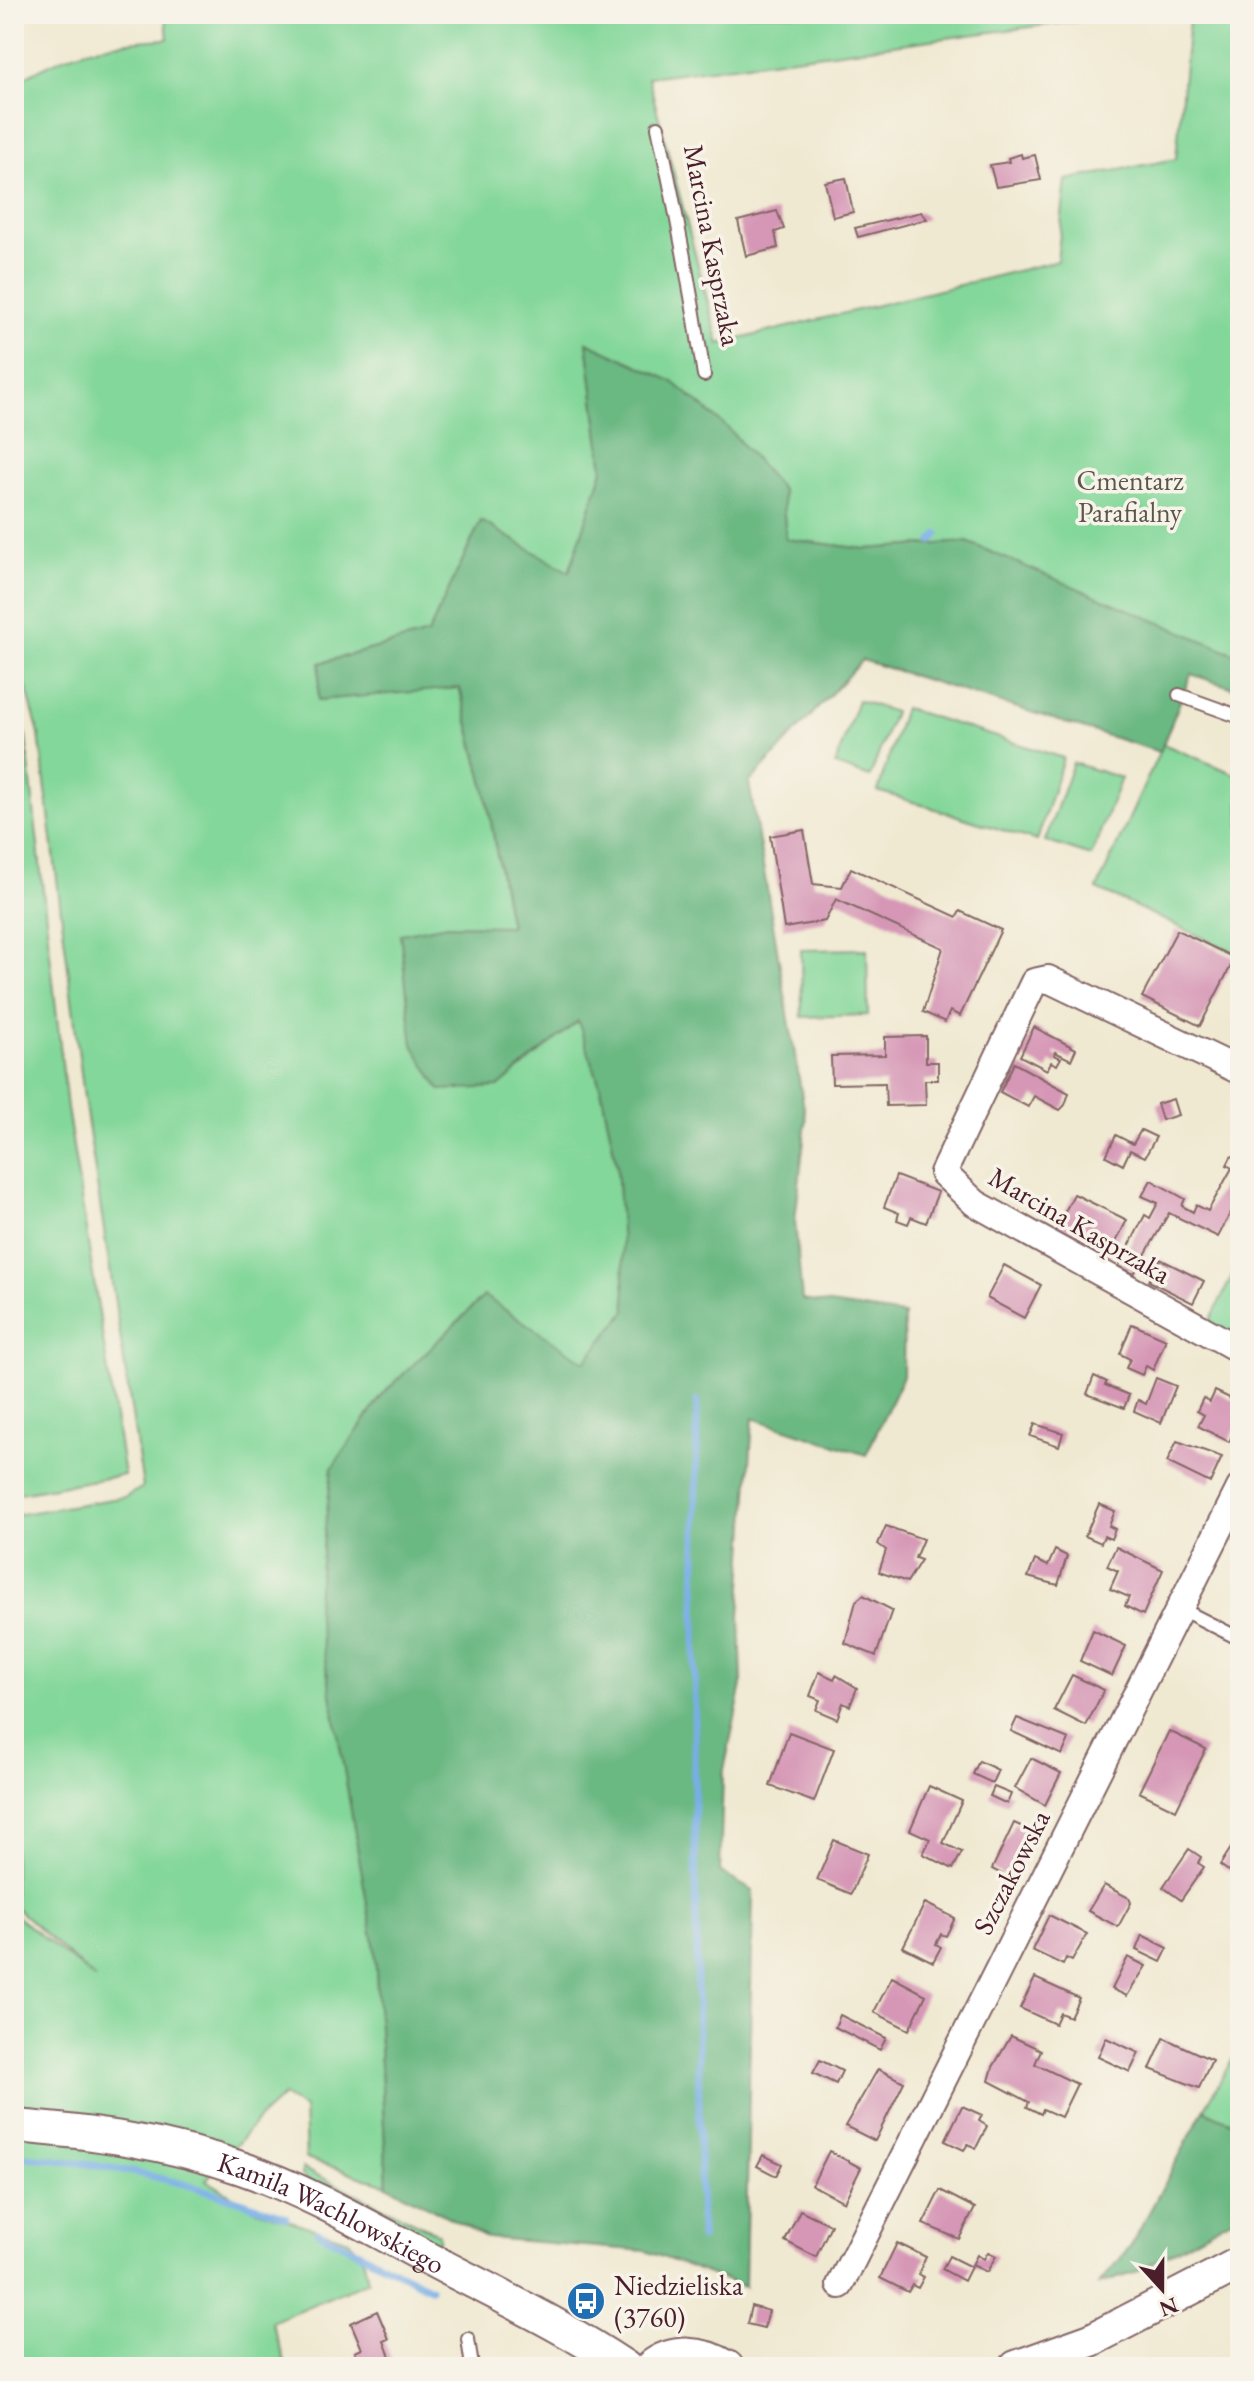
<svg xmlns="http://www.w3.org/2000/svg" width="1254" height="2381" font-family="'EB Garamond',serif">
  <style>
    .green { fill: #83d79a; stroke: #667b62; stroke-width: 2 }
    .forest { fill: #6ab882; stroke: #5a6c56; stroke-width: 2 }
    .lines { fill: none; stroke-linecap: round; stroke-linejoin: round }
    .stream { stroke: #78aee6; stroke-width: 7 }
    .building { fill: #d697b6 }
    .service-casing { stroke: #846665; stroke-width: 16 }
    .minor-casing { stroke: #846665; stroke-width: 30 }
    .tertiary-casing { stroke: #846665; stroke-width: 36 }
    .service { stroke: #fff; stroke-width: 12 }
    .minor { stroke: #fff; stroke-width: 26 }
    .tertiary { stroke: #fff; stroke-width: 32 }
    .labels { text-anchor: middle; stroke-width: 7; stroke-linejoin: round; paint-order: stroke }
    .street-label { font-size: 28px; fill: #4a1f2b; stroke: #f7f3e8 }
    .park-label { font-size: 28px; fill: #5b564c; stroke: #f7f3e8 }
    .poi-label { font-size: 28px; fill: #4a1f2b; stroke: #f7f3e8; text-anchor: start }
  </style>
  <rect width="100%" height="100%" fill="#f7f3e8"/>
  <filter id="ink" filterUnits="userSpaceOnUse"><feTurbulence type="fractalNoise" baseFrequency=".0125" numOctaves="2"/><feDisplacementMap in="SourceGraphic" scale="16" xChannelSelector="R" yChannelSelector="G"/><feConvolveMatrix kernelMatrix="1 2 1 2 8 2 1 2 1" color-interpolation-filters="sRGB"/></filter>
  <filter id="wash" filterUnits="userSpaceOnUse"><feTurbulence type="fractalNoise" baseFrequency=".006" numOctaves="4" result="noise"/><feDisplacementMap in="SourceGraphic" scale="32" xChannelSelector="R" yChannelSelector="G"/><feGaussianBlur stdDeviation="1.8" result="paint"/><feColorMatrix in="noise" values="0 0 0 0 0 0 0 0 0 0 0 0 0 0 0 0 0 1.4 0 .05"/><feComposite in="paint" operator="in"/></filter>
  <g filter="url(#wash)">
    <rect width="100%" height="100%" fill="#f0e9d2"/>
    <g class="green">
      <path d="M170,14H1130L648,77L719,344L1057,261L1066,180L1176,159L1189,20L1192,14H1240V658L967,542L866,549L786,539L782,490L587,342L603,470L569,573L481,521L428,634L320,663L318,700L459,687L485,789L510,927L447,925L498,1087L578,1021L601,1089L617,1166L627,1311L585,1362L375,1950L387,2185L306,2158L304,2109L283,2096L260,2117L206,2180L257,2210L349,2240L364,2261L368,2281L271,2322L287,2367H14V1914L95,1979L14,1906V1515L125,1497L143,1487L85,1105L39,734L14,642V83C73,49 101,42 168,39L166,21Z"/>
      <polygon points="858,700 894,712 870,777 835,765"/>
      <polygon points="14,701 26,737 67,1108 124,1475 14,1494"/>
      <polygon points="904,708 1063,758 1037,841 878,791"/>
      <polygon points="1163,744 1240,776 1240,955 1097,889"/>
      <polygon points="1073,763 1121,778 1091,856 1045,841"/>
      <polygon points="867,949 868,1015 802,1017 801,950"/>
      <polygon points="1240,1260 1240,1362 1201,1339"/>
      <polygon points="1240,2045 1240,2126 1204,2110"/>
      <polygon points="302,2168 439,2234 439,2245 310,2182 302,2175"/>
    </g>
    <g class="forest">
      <polygon points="587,342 672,381 728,428 782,490 786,539 866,549 967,542 1240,656 1240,690 1191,674 1160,752 862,660 749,783 806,1120 795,1221 802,1300 904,1315 903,1376 866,1455 753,1418 740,1616 742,1685 723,1775 720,1872 753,1891 745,2287 646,2251 488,2238 387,2185 375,1950 316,1607 332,1468 383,1394 484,1296 585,1362 626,1311 617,1166 601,1089 578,1021 498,1087 440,1090 413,1045 400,934 447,925 510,926 485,789 460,688 318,700 320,663 428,634 481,521 569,572 603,470"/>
      <polygon points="1204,2110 1240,2126 1240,2214 1134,2273 1099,2284 1131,2246"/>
    </g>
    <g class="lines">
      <g class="stream">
        <polyline points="932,541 938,534"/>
        <polyline points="697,1401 694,1768 701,2239"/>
        <path d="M14,2156C111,2163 195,2183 286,2217"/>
        <polyline points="318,2232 430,2288"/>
      </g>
    </g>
    <g id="blocks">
      <g class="building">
        <polygon points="1021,154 1022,158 1035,155 1041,180 996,187 990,165 1009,162 1008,158"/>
        <polygon points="846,178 853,212 833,217 825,182"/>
        <polygon points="777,211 784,229 775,232 778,248 746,256 738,221"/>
        <polygon points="921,212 927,219 858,237 855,228"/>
        <polygon points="804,830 813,884 842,887 851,868 957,917 960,911 1001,930 960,1016 950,1011 945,1022 923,1012 943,948 836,899 825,921 784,928 770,836"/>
        <polygon points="1177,930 1235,958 1200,1026 1142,997"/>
        <polygon points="1034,1027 1076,1049 1071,1060 1055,1052 1054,1055 1061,1058 1057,1065 1051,1062 1047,1070 1020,1056"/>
        <polygon points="926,1036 926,1062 938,1062 938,1080 925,1080 926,1105 886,1106 885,1083 832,1084 831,1056 885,1055 885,1037"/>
        <polygon points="1014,1063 1069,1093 1065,1105 1060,1110 1034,1096 1028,1107 1000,1092"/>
        <polygon points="1173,1099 1178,1115 1162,1120 1157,1104"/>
        <polygon points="1141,1130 1156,1137 1145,1157 1130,1150 1123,1165 1106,1156 1116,1135 1133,1144"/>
        <polygon points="1240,1153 1240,1195 1218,1237 1169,1213 1134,1274 1119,1266 1145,1215 1150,1218 1158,1203 1142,1196 1151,1180 1185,1199 1182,1206 1193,1212 1196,1205 1208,1211 1232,1168 1227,1165 1231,1157"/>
        <polygon points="896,1176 938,1192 926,1223 911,1217 908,1224 897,1220 899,1213 884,1207"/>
        <polygon points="1074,1194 1127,1220 1107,1260 1054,1233"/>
        <polygon points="1160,1259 1204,1281 1193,1303 1149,1281"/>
        <polygon points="1004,1265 1041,1285 1024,1318 987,1298"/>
        <polygon points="1132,1324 1166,1339 1153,1370 1146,1366 1142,1375 1126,1368 1130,1359 1120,1354"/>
        <polygon points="1094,1376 1107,1382 1105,1385 1129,1395 1124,1408 1087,1394"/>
        <polygon points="1156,1378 1176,1386 1161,1423 1134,1411 1138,1400 1146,1404"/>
        <polygon points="1215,1391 1240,1403 1240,1420 1229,1442 1198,1426 1204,1415 1197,1411 1203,1398 1210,1402"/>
        <polygon points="1035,1424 1063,1433 1059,1446 1030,1436"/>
        <polygon points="1177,1441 1222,1457 1210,1483 1167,1462"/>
        <polygon points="1099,1504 1115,1511 1109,1526 1115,1529 1111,1539 1104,1536 1101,1543 1085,1536"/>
        <polygon points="886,1526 923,1539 915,1558 921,1560 907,1582 879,1572 886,1550 878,1544"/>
        <polygon points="1116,1547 1163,1570 1143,1615 1125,1606 1129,1597 1110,1589 1118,1571 1107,1566"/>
        <polygon points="1055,1550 1067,1556 1058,1585 1028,1577 1035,1560 1048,1566"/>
        <polygon points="863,1595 892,1610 876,1656 845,1643 856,1601"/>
        <polygon points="1093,1630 1126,1646 1112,1676 1080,1661"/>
        <polygon points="819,1672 834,1679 836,1675 857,1688 850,1706 843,1703 837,1719 816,1710 820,1700 810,1696"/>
        <polygon points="1072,1675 1104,1690 1086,1726 1054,1710"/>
        <polygon points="1017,1718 1069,1739 1062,1755 1011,1731"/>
        <polygon points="1169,1731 1206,1749 1176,1810 1139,1792"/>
        <polygon points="789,1732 834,1749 814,1802 770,1786"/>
        <polygon points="1031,1758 1061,1773 1045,1805 1015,1788"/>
        <polygon points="979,1761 998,1770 992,1783 973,1774"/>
        <polygon points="929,1786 962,1801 943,1843 962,1852 953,1869 923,1854 930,1839 910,1830"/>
        <polygon points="994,1787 1011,1794 1007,1804 990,1796"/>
        <polygon points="1014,1823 1032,1831 1014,1868 1018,1870 1009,1878 992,1869"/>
        <polygon points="834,1840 868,1854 851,1894 817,1880"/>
        <polygon points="1231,1848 1240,1857 1230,1872 1220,1865"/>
        <polygon points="1189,1849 1201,1857 1198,1863 1204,1867 1181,1900 1163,1887"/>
        <polygon points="1104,1885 1129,1898 1131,1903 1118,1927 1088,1911"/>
        <polygon points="925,1903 955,1918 946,1936 941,1934 936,1944 941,1947 933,1962 903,1947"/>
        <polygon points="1049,1915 1087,1934 1072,1961 1066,1958 1063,1965 1032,1950"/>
        <polygon points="1142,1935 1168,1948 1161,1962 1136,1950"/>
        <polygon points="1128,1957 1146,1966 1127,1996 1112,1989"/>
        <polygon points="892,1977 926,1995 909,2030 874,2012"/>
        <polygon points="1035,1978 1079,1998 1070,2017 1060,2013 1055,2024 1020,2008"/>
        <polygon points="840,2015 886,2038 880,2050 835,2027"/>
        <polygon points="1011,2036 1041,2050 1035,2064 1077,2084 1061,2117 1043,2109 1041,2114 1027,2107 1029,2102 989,2081 993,2067"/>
        <polygon points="1106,2038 1139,2053 1130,2072 1098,2057"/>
        <polygon points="1164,2038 1212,2060 1199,2088 1150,2069"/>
        <polygon points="820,2060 842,2071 836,2084 813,2073"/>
        <polygon points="878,2069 904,2082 875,2141 845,2126"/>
        <polygon points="962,2106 982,2115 979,2121 987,2126 976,2148 968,2144 964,2150 945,2141"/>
        <polygon points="829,2151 861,2168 844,2202 812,2185"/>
        <polygon points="763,2155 782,2164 776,2176 757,2166"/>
        <polygon points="940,2190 975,2208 959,2239 923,2224"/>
        <polygon points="800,2210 831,2225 816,2257 785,2241"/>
        <polygon points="897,2243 926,2257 918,2274 924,2277 918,2288 912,2285 908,2292 880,2278"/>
        <polygon points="988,2252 996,2256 987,2272 972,2265 977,2255 984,2259"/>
        <polygon points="949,2256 971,2267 964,2281 942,2269"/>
        <polygon points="751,2306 769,2311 764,2328 747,2324"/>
        <polygon points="377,2311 389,2339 384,2341 391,2359 362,2367 355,2352 362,2349 351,2323"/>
      </g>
    </g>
  </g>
  <g filter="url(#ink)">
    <use href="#blocks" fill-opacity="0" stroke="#846665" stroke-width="2"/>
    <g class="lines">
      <defs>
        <g id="service">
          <path d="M658,127C676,210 691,291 704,375"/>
          <polyline points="1179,695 1240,717"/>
          <polyline points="1179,1608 1240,1639"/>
          <polyline points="468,2339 472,2367"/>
        </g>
        <g id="minor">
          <polyline points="1240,1071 1048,979 1034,982 943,1173 975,1203 1240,1350"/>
          <polyline points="840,2285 1240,1488"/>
        </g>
        <g id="tertiary">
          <path id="s1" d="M14,2126C92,2132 167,2142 241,2168C311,2192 374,2230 439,2264C502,2297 566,2327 625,2367"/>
          <path d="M651,2367C673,2349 704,2352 727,2367"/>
          <polyline points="1016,2367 1091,2340 1240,2263"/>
        </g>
      </defs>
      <use href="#service" class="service-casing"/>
      <use href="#minor" class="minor-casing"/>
      <use href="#tertiary" class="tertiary-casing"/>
      <use href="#service" class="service"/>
      <use href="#minor" class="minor"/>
      <use href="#tertiary" class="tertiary"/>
    </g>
  </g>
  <defs>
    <symbol id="bus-disc" viewBox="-11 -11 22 22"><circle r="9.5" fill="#1f6fb2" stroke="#f7f3e8"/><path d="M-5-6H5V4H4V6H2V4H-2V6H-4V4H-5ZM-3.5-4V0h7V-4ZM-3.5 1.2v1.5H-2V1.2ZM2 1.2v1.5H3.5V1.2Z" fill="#fff"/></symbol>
  </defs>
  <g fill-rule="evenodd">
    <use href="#bus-disc" x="564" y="2279" width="44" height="44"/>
  </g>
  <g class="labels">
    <g class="street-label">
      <text transform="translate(713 245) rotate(79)" y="10">Marcina Kasprzaka</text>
      <text transform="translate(1080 1225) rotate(30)" y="10">Marcina Kasprzaka</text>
      <text transform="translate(1011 1872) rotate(-63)" y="10">Szczakowska</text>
      <text dy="10" stroke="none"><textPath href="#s1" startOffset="332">Kamila Wachlowskiego</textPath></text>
    </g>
    <g class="park-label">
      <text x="1130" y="490">Cmentarz<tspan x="1130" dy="32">Parafialny</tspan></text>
    </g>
    <g class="poi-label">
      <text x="614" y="2295">Niedzieliska<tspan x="614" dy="32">(3760)</tspan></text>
    </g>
  </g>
  <rect width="1254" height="2381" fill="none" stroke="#f7f3e8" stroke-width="48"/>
  <g transform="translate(1162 2289) rotate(159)" stroke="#f7f3e8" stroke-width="6" paint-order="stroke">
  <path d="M0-6L14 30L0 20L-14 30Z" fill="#4a1f2b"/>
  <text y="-12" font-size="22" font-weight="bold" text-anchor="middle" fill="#4a1f2b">N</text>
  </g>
</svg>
